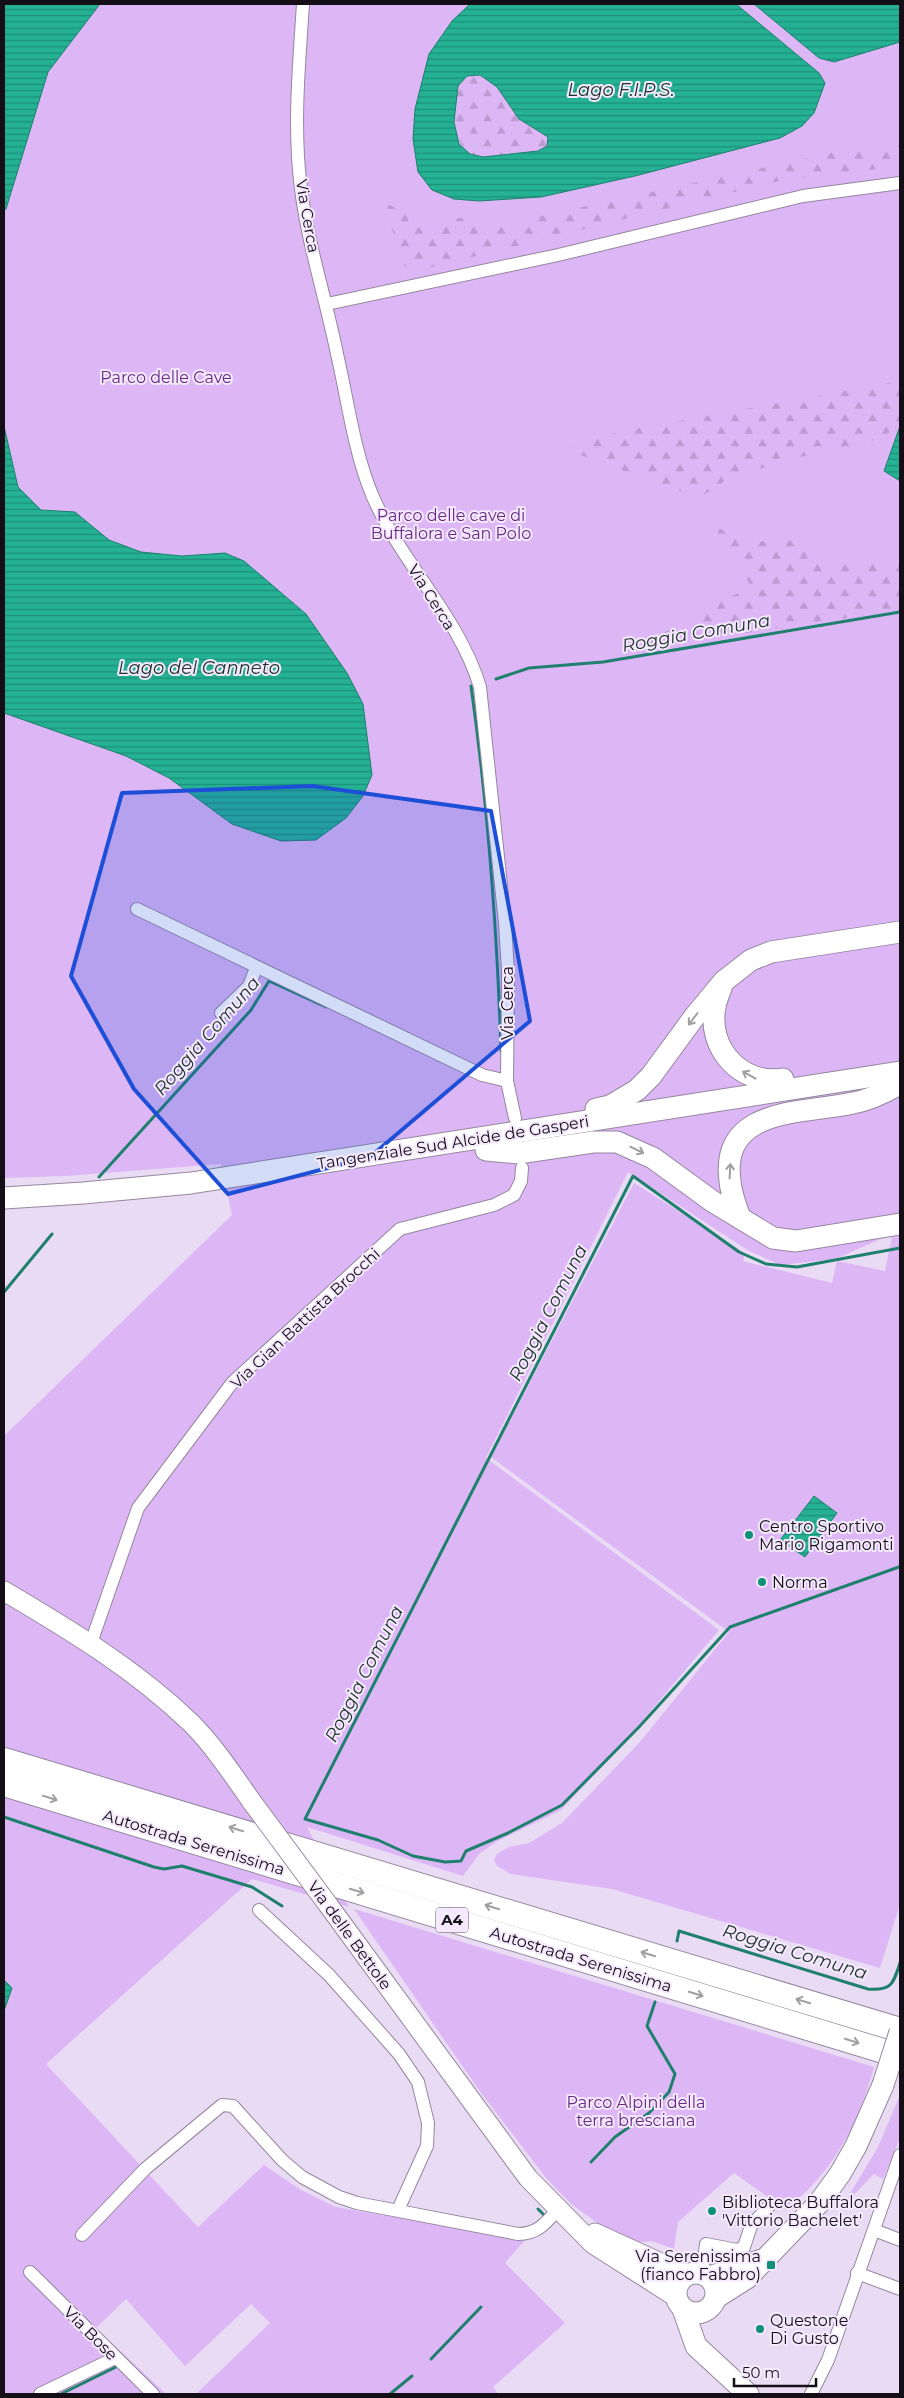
<svg xmlns="http://www.w3.org/2000/svg" width="904" height="2398" font-family="Montserrat,sans-serif">
  <style>
    .green { fill: #ddb6f6 }
    .forest { fill: url(#forest-firs) }
    .water { fill: url(#water-rules); stroke: #1f806e; fill-rule: evenodd }
    .lines { fill: none; stroke-linecap: round; stroke-linejoin: round }
    .stream { stroke: #1f806e; stroke-width: 3 }
    .minor-casing { stroke: #95879e; stroke-width: 14 }
    .secondary-casing { stroke: #95879e; stroke-width: 21 }
    .primary-casing { stroke: #95879e; stroke-width: 23 }
    .trunk-casing { stroke: #95879e; stroke-width: 23 }
    .motorway-casing { stroke: #95879e; stroke-width: 26 }
    .minor { stroke: #fff; stroke-width: 12 }
    .secondary { stroke: #fff; stroke-width: 19 }
    .primary { stroke: #fff; stroke-width: 21 }
    .trunk { stroke: #fff; stroke-width: 21 }
    .motorway { stroke: #fff; stroke-width: 24 }
    .secondary-bridge-casing { stroke: #95879e; stroke-width: 21; stroke-linecap: butt }
    .primary-bridge-casing { stroke: #95879e; stroke-width: 23; stroke-linecap: butt }
    .secondary-bridge { stroke: #fff; stroke-width: 19 }
    .primary-bridge { stroke: #fff; stroke-width: 21 }
    .oneway { stroke: #a19fa2 }
    .marked { fill: #1d4ed8; fill-opacity: 0.2; stroke: #1d4ed8; stroke-width: 4; stroke-linejoin: round }
    .poi-dot { fill: #0e9077; stroke: #f5e9fd; stroke-width: 2 }
    .labels { text-anchor: middle; stroke-width: 4; stroke-linejoin: round; paint-order: stroke }
    .shield { fill: #f5e9fd; stroke: #58505c; stroke-width: 1 }
    .shield-label { font-size: 15px; font-weight: bold; fill: #140f17 }
    .street-label { font-size: 16px; fill: #140f17; stroke: #f5e9fd }
    .park-label { font-size: 16px; fill: #652884; stroke: #f5e9fd }
    .poi-label { font-size: 16px; fill: #140f17; stroke: #f5e9fd; text-anchor: start }
    .water-label { font-size: 18px; font-style: italic; fill: #1b312a; stroke: #f5e9fd }
  </style>
  <defs>
    <pattern id="forest-firs" width="22" height="20" patternUnits="userSpaceOnUse" patternTransform="scale(1.25)"><rect width="22" height="20" fill="#ddb6f6"/><path d="M5 1l3.5 6h-7zM16 11l3.5 6h-7z" fill="#bd9bd2"/></pattern>
    <pattern id="water-rules" width="6" height="5" patternUnits="userSpaceOnUse" patternTransform="scale(1.25)"><rect width="6" height="5" fill="#24b194"/><path d="M0 2.5h6" fill="none" stroke="#1e8e78"/></pattern>
  </defs>
  <rect width="100%" height="100%" fill="#eadbf4"/>
  <g class="green">
    <polygon points="4,4 900,4 900,1233 890,1235 835,1259 781,1265 749,1251 628,1172 486,1458 719,1630 616,1752 561,1810 496,1842 479,1854 463,1876 307,1827 349,1907 252,1879 46,2064 198,2227 264,2165 301,2190 336,2207 382,2215 382,2217 386,2213 526,2239 505,2263 565,2323 493,2387 498,2394 196,2394 270,2323 251,2304 185,2366 126,2299 96,2328 166,2394 4,2394 4,1436 232,1215 221,1164 66,1176 4,1178"/>
    <polygon points="634,1183 745,1253 743,1261 832,1283 837,1261 885,1271 892,1236 900,1235 900,1904 880,1968 612,1889 511,1874 497,1866 494,1860 497,1854 509,1847 529,1843 562,1823 640,1742 729,1632 491,1457"/>
    <path d="M354,1909L874,2067C863,2107 845,2149 817,2180C808,2191 796,2200 786,2210L734,2173L678,2222L674,2249L652,2241L635,2243L599,2224L571,2204L546,2178L479,2090Z"/>
    <polygon points="900,2095 900,2138 883,2179 874,2174 842,2207 878,2147"/>
  </g>
  <g class="forest">
    <path d="M480,75L497,87L519,119L548,137L547,146C535,153 522,153 509,154C497,156 483,160 471,154C453,145 451,104 457,87C461,77 471,76 480,75Z"/>
    <polygon points="900,145 900,166 779,181 415,271 402,265 385,203 405,212 411,226 460,218 486,228 831,153 882,150"/>
    <polygon points="900,381 900,426 876,440 782,461 725,481 699,498 564,449 618,432"/>
    <polygon points="714,526 752,543 783,538 803,545 815,558 828,564 900,565 900,610 632,650 751,586"/>
  </g>
  <g class="water">
    <polygon points="4,4 100,4 48,72 6,209 4,210"/>
    <path d="M470,4H736L819,73L825,83L814,113L802,126L780,138L635,176L541,197L479,201L454,199L432,190L418,172L413,139L415,109L429,54L452,21ZM480,75L497,87L519,119L548,137L547,146L538,151L483,157L470,154L459,144L454,122L458,86L467,76Z"/>
    <polygon points="754,4 900,4 900,42 834,62 819,58"/>
    <polygon points="4,426 18,487 41,510 75,512 109,540 141,552 182,556 225,553 244,561 306,614 347,673 363,704 372,775 363,796 346,818 316,840 281,841 232,824 169,778 126,756 4,713"/>
    <polygon points="900,426 900,481 884,471"/>
    <polygon points="814,1496 837,1513 805,1557 780,1540"/>
    <polygon points="4,1980 12,1988 4,2011"/>
  </g>
  <g class="lines">
    <g class="stream">
      <polyline points="496,679 529,668 603,662 900,612"/>
      <path d="M471,686C488,807 497,929 501,1051"/>
      <polyline points="99,1177 251,1010 269,981 326,1007"/>
      <polyline points="4,1292 52,1234"/>
      <polyline points="899,1567 730,1627 639,1727 562,1805 508,1833 466,1851 461,1861 445,1862 413,1856 378,1840 305,1819 633,1176 739,1252 766,1264 797,1267 900,1248"/>
      <polyline points="4,1817 154,1867 164,1869 182,1866 252,1887 282,1906"/>
      <path d="M677,1941L679,1931L868,1989C892,1991 893,1984 900,1963"/>
      <polyline points="591,2162 615,2137 649,2113 669,2092 675,2074 647,2026 655,2002"/>
      <polyline points="538,2209 546,2217"/>
      <polyline points="431,2359 481,2307"/>
      <polyline points="61,2394 120,2365"/>
      <polyline points="390,2394 412,2376"/>
    </g>
    <defs>
      <g id="minor">
        <path d="M303,4C299,65 293,128 301,189C308,245 326,299 337,354C348,401 354,453 373,497C402,564 459,617 480,687L505,923L508,972L507,1081L515,1118"/>
        <polyline points="327,304 558,255 803,196 900,183"/>
        <polyline points="137,909 482,1075 507,1081"/>
        <polyline points="221,1013 249,986 256,968"/>
        <polyline points="91,1643 138,1508 232,1383 400,1229 494,1205 514,1195 521,1181 522,1168"/>
        <polyline points="259,1910 329,1975 399,2054 418,2082 428,2123 427,2146 398,2210"/>
        <polyline points="874,2230 900,2240"/>
        <path d="M82,2235L145,2169L222,2105L233,2106L282,2160L302,2177L339,2197L357,2203L518,2234C538,2234 547,2222 559,2208"/>
        <polyline points="30,2272 153,2394"/>
        <polyline points="702,2273 706,2244 737,2250 744,2247 751,2226 769,2206"/>
        <polyline points="857,2273 900,2289"/>
        <polyline points="40,2394 115,2358"/>
        <polyline points="811,2394 828,2360 900,2155"/>
      </g>
      <g id="secondary">
        <path d="M4,1591C70,1630 135,1669 191,1723C214,1746 233,1775 252,1802"/>
        <polyline points="329,1906 528,2178 593,2244 676,2297"/>
        <polyline points="595,2233 687,2275"/>
      </g>
      <g id="primary">
        <circle cx="696" cy="2293" r="20"/>
        <polyline points="709,2277 762,2260"/>
        <polyline points="717,2297 747,2278 819,2203 840,2174 856,2146 883,2085"/>
        <polyline points="683,2309 696,2346 748,2394"/>
      </g>
      <g id="trunk">
        <path d="M721,988C719,994 716,1000 715,1007C707,1048 741,1086 783,1079"/>
        <polyline points="596,1109 610,1106 637,1090 651,1076 695,1016 724,981 751,960 771,952 900,932"/>
        <polyline points="486,1150 518,1153 593,1142 617,1142 653,1158 712,1201 773,1238 796,1241 900,1224"/>
        <polyline points="4,1198 83,1193 191,1183 900,1072"/>
        <path d="M740,1218C736,1206 731,1194 730,1181C720,1106 805,1114 853,1103C869,1100 882,1094 896,1086"/>
      </g>
      <g id="motorway">
        <polyline points="4,1760 900,2030"/>
        <polyline points="4,1784 900,2056"/>
      </g>
    </defs>
    <use href="#minor" class="minor-casing"/>
    <use href="#secondary" class="secondary-casing"/>
    <use href="#primary" class="primary-casing"/>
    <use href="#trunk" class="trunk-casing"/>
    <use href="#motorway" class="motorway-casing"/>
    <use href="#minor" class="minor"/>
    <use href="#secondary" class="secondary"/>
    <use href="#primary" class="primary"/>
    <use href="#trunk" class="trunk"/>
    <use href="#motorway" class="motorway"/>
    <defs>
      <polyline id="secondary-bridge" points="252,1802 329,1906"/>
      <polyline id="primary-bridge" points="883,2085 900,2032"/>
    </defs>
    <use href="#secondary-bridge" class="secondary-bridge-casing"/>
    <use href="#primary-bridge" class="primary-bridge-casing"/>
    <use href="#secondary-bridge" class="secondary-bridge"/>
    <use href="#primary-bridge" class="primary-bridge"/>
  </g>
  <defs><path id="oneway-shaft" d="M-6 0H5M1.5-3L5.5 0L1.5 3" fill="none" stroke-width="1.6" stroke-linecap="round" stroke-linejoin="round" transform="scale(1.25)"/></defs>
  <g class="oneway">
    <use href="#oneway-shaft" transform="translate(693 1019) rotate(127)"/>
    <use href="#oneway-shaft" transform="translate(749 1075) rotate(-151)"/>
    <use href="#oneway-shaft" transform="translate(637 1150) rotate(26)"/>
    <use href="#oneway-shaft" transform="translate(730 1171) rotate(-87)"/>
    <use href="#oneway-shaft" transform="translate(50 1798) rotate(17)"/>
    <use href="#oneway-shaft" transform="translate(236 1829) rotate(-163)"/>
    <use href="#oneway-shaft" transform="translate(357 1891) rotate(17)"/>
    <use href="#oneway-shaft" transform="translate(492 1907) rotate(-163)"/>
    <use href="#oneway-shaft" transform="translate(648 1954) rotate(-163)"/>
    <use href="#oneway-shaft" transform="translate(696 1994) rotate(17)"/>
    <use href="#oneway-shaft" transform="translate(803 2001) rotate(-163)"/>
    <use href="#oneway-shaft" transform="translate(852 2041) rotate(17)"/>
  </g>
  <path class="marked" d="M312,786L491,811L530,1021L370,1157L228,1194L134,1089L71,976L122,793Z"/>
  <g class="poi-dot">
    <circle cx="749" cy="1535" r="5"/>
    <circle cx="762" cy="1582" r="5"/>
    <circle cx="712" cy="2211" r="5"/>
    <rect x="766" y="2260" width="10" height="10" rx="2.5"/>
    <circle cx="760" cy="2329" r="5"/>
  </g>
  <g class="labels">
    <rect class="shield" x="436" y="1907.5" width="32" height="25" rx="4"/>
    <g class="shield-label">
      <text x="452" y="1925">A4</text>
    </g>
    <g class="street-label">
      <text transform="translate(308 216) rotate(80)" y="6">Via Cerca</text>
      <text transform="translate(432 597) rotate(58)" y="6">Via Cerca</text>
      <text transform="translate(507 1003) rotate(-90)" y="6">Via Cerca</text>
      <text transform="translate(453 1142) rotate(-9)" y="6">Tangenziale Sud Alcide de Gasperi</text>
      <text transform="translate(305 1318) rotate(-43)" y="6">Via Gian Battista Brocchi</text>
      <text transform="translate(194 1842) rotate(17)" y="6">Autostrada Serenissima</text>
      <text transform="translate(350 1935) rotate(54)" y="6">Via delle Bettole</text>
      <text transform="translate(581 1959) rotate(17)" y="6">Autostrada Serenissima</text>
      <text transform="translate(91 2333) rotate(45)" y="6">Via Bose</text>
    </g>
    <g class="park-label">
      <text x="166" y="383">Parco delle Cave</text>
      <text x="451" y="521">Parco delle cave di<tspan x="451" dy="18">Buffalora e San Polo</tspan></text>
      <text x="636" y="2108">Parco Alpini della<tspan x="636" dy="18">terra bresciana</tspan></text>
    </g>
    <g class="poi-label">
      <text x="759" y="1532">Centro Sportivo<tspan x="759" dy="18">Mario Rigamonti</tspan></text>
      <text x="772" y="1588">Norma</text>
      <text x="722" y="2208">Biblioteca Buffalora<tspan x="722" dy="18">'Vittorio Bachelet'</tspan></text>
      <text x="761" y="2262" text-anchor="end">Via Serenissima<tspan x="761" dy="18">(fianco Fabbro)</tspan></text>
      <text x="770" y="2326">Questone<tspan x="770" dy="18">Di Gusto</tspan></text>
    </g>
    <g class="water-label">
      <text x="621" y="96">Lago F.I.P.S.</text>
      <text transform="translate(696 633) rotate(-10)" y="6">Roggia Comuna</text>
      <text x="199" y="674">Lago del Canneto</text>
      <text transform="translate(207 1036) rotate(-49)" y="6">Roggia Comuna</text>
      <text transform="translate(548 1313) rotate(-63)" y="6">Roggia Comuna</text>
      <text transform="translate(364 1674) rotate(-63)" y="6">Roggia Comuna</text>
      <text transform="translate(795 1952) rotate(17)" y="6">Roggia Comuna</text>
    </g>
  </g>
  <rect width="904" height="2398" fill="none" stroke="#140f17" stroke-width="10"/>
  <path d="M734 2378v8h82v-8" fill="none" stroke="#140f17" stroke-width="2.5"/>
  <text x="742" y="2378" font-size="15" fill="#140f17" stroke="#f5e9fd" stroke-width="4" paint-order="stroke">50 m</text>
</svg>
